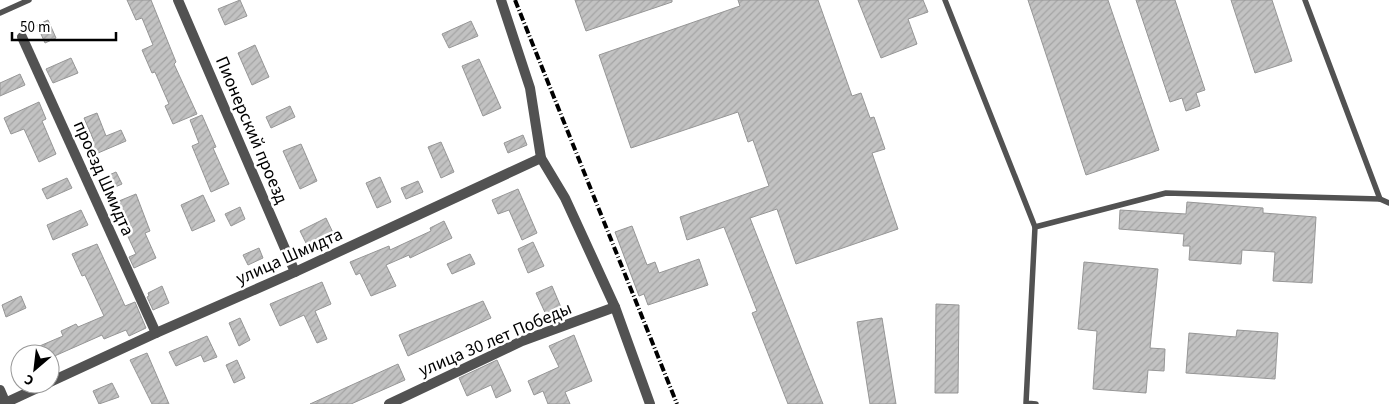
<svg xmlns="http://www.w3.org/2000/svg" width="1389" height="404" font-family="'Source Sans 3',sans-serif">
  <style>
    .building { fill: url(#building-hatch); stroke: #969696 }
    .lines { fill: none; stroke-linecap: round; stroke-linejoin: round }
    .lane { stroke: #525252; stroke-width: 5.5 }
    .street { stroke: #525252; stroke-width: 10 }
    .rail { stroke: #000; stroke-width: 4; stroke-dasharray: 8 2.5 1 2.5; stroke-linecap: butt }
    .labels { text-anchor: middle; stroke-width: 5; stroke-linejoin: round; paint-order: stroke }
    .street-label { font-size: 18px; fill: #000; stroke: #fff }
  </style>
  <defs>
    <pattern id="building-hatch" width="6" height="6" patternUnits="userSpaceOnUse" patternTransform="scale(1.25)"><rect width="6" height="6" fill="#c2c2c2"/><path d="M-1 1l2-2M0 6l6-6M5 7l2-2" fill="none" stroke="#a5a5a5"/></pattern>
  </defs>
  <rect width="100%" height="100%" fill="#fff"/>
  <g class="building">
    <polygon points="127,0 151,0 176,62 174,64 197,114 173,124 165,106 169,104 155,72 152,73 142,50 153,45 142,18 136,20"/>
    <polygon points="240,0 247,16 225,25 218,9"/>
    <polygon points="575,0 672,0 672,2 586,31"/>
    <polygon points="738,0 818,0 852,96 861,93 870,118 874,117 885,149 872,153 898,229 796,264 777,209 750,218 823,404 788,404 752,313 757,311 724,227 687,240 680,217 769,186 753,140 748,142 738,112 631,148 599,55 740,6"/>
    <polygon points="858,0 923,0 928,12 908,19 917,44 881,58"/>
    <polygon points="1028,0 1108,0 1159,150 1086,175"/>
    <polygon points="1136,0 1175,0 1205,90 1196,93 1200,106 1186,111 1182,98 1170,102"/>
    <polygon points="1231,0 1272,0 1292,61 1255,73"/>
    <polygon points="48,20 56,38 45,43 37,25"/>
    <polygon points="471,21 478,36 449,48 442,34"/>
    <polygon points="255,45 269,77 252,85 238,53"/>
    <polygon points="71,58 78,73 53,83 46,69"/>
    <polygon points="479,59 501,108 483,116 462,66"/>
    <polygon points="20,74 25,85 0,96 0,83"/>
    <polygon points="39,102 46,119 42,121 56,154 39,162 24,129 11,134 4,118"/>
    <polygon points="290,106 295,117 271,128 266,117"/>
    <polygon points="97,113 106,136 121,130 126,141 91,156 86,145 94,141 84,118"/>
    <polygon points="202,115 216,147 213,148 229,184 211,192 192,146 199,143 190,120"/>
    <polygon points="523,135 527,145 508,153 504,143"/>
    <polygon points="441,142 454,172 441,178 428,147"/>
    <polygon points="301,144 317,181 300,189 283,151"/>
    <polygon points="116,172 122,184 106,191 100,179"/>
    <polygon points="380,177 391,202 377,208 366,183"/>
    <polygon points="67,178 72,188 47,199 42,189"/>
    <polygon points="418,181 423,192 406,199 401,188"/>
    <polygon points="518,189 537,233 522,240 509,210 498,214 492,200"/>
    <polygon points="136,194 150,231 145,233 156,258 134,268 129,257 136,254 124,228 131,226 119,201"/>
    <polygon points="203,195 215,221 192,231 181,205"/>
    <polygon points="1187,202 1263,208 1263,213 1316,217 1312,283 1273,281 1275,252 1242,250 1241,264 1189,260 1190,246 1183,246 1184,234 1119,229 1120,210 1186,214"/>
    <polygon points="240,207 245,219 231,226 225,214"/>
    <polygon points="81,210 88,225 53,240 47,225"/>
    <polygon points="326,218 336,239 310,251 300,231"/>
    <polygon points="444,221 452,238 410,258 409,255 386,265 396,286 371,296 360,273 356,275 350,262 389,246 390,250 431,231 430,228"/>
    <polygon points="632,226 647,265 655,262 659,273 699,259 708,285 648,305 644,294 639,296 615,232"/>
    <polygon points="533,242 544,266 528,273 518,249"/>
    <polygon points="97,244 125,306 135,302 146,328 129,336 126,330 104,339 102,335 50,358 50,354 21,354 63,336 61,331 76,324 78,327 104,316 85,275 82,276 72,254"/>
    <polygon points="259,248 263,258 248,265 243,255"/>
    <polygon points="470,254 475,264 452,274 447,264"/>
    <polygon points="1084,262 1158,269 1150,348 1165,349 1164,371 1148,370 1146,393 1093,389 1097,331 1078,329"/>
    <polygon points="322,282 331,304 315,311 327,339 317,343 304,315 280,326 270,304"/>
    <polygon points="162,286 169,303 153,310 147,297 149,296 148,293"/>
    <polygon points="552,286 563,312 548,319 536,293"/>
    <polygon points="21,296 26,308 6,317 2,305"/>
    <polygon points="483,301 491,318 408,356 399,335"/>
    <polygon points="936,304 959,305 958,393 935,393"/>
    <polygon points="240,318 250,340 239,346 229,323"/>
    <polygon points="882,318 896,404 870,404 857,322"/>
    <polygon points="1237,330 1278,333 1275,379 1186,373 1189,333 1236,337"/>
    <polygon points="574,335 592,381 565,392 570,404 548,404 543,391 534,395 528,381 559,367 549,346"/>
    <polygon points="207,336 217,357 204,362 201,355 176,366 169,352"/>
    <polygon points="147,353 169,404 152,404 130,360"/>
    <polygon points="237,360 245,378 234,383 226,365"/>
    <polygon points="497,360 511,391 496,398 491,385 467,396 459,378"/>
    <polygon points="398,364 405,380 351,404 310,404"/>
    <polygon points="112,383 119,397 99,404 93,391"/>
  </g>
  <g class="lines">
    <g class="lane">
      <polyline points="945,0 1035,227"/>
      <polyline points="1305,0 1380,199"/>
      <polyline points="0,13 29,0"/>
      <polyline points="1036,404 1026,403 1035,227 1166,193 1380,199 1389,203"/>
    </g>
    <g class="street">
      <polyline points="178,0 295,272"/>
      <polyline points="501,0 530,88 541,158 565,198 615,307 650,404"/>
      <polyline points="22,37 156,333"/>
      <polyline points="50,382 156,333 295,272 541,158"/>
      <polyline points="0,390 6,404"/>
      <polyline points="5,403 46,384"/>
      <polyline points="389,404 522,341 615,307"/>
    </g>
    <polyline class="rail" points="515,0 677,404"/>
  </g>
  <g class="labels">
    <g class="street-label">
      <text transform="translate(252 130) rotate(67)" y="6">Пионерский проезд</text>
      <text transform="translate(104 178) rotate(66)" y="6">проезд Шмидта</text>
      <text transform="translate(289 256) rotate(-24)" y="6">улица Шмидта</text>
      <text transform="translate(495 339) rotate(-23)" y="6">улица 30 лет Победы</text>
    </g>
  </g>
  <g transform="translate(35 369) rotate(208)"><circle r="24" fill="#ffffff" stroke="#999999"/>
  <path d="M0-4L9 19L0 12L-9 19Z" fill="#000000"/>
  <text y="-8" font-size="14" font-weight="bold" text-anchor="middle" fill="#000000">С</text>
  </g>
  <path d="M12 32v8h104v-8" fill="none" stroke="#000000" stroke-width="2.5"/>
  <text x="20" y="32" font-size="15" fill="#000000" stroke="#ffffff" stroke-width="4" paint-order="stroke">50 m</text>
</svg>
